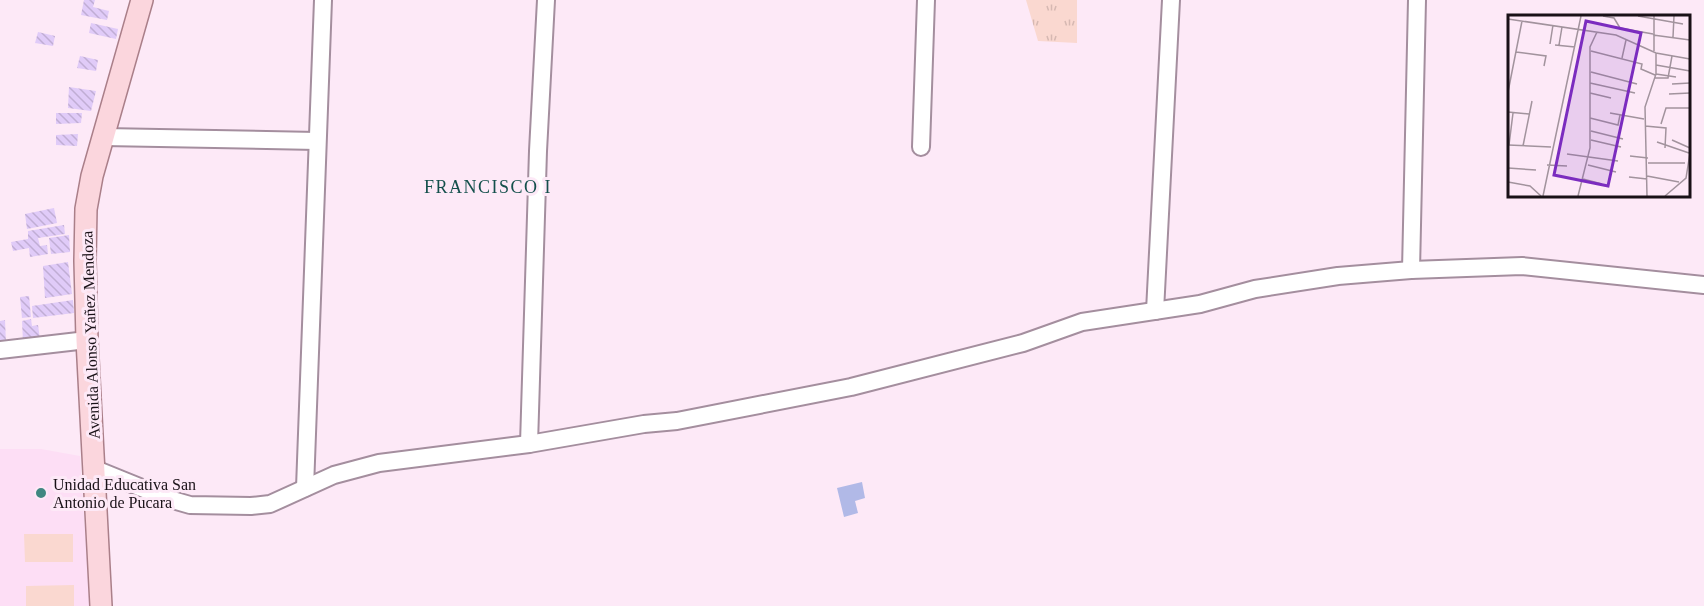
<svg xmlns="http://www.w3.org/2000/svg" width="1704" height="606" font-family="'Times New Roman',serif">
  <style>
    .built { fill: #fddef5 }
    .grass { fill: url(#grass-tufts) }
    .pitch { fill: #fad8d0 }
    .water { fill: #b1b9e7 }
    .building { fill: url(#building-back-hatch) }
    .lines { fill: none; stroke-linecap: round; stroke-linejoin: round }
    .minor-casing { stroke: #a48e9e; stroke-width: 20 }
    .major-casing { stroke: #aa7f89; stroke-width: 24 }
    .minor { stroke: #fff; stroke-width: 16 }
    .major { stroke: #fbd6dd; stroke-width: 21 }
    .poi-dot { fill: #408781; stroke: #fde9f7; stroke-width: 2 }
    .labels { text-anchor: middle; stroke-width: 6; stroke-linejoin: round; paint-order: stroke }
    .street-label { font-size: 16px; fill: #191117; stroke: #fde9f7 }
    .poi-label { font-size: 16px; fill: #191117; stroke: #fde9f7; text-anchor: start }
    .neighbourhood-label { font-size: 18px; letter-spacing: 1.5px; fill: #14504c; stroke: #fde9f7 }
    .inset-road { fill: none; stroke: #a2939d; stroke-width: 1.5 }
    .view { fill: #7b2cbf; fill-opacity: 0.15; stroke: #7b2cbf; stroke-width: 3 }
    .inset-edge { fill: none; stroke: #191117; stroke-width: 3 }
  </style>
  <defs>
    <pattern id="grass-tufts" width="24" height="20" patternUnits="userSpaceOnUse" patternTransform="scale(1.5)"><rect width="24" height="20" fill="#fad8d0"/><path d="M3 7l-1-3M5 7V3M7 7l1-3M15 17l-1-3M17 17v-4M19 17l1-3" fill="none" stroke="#d6b8b2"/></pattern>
    <pattern id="building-back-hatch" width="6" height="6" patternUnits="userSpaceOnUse" patternTransform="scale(1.5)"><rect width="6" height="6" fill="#e0cbf8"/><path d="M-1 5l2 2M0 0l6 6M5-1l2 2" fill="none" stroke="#c0add4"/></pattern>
  </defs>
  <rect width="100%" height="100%" fill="#fde9f7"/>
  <polygon class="built" points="0,449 41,449 80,456 90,606 0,606"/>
  <polygon class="grass" points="1026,0 1077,0 1077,43 1038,41"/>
  <g class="pitch">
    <polygon points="24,534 73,534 73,562 25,562"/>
    <polygon points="74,585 74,606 26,606 26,586"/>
  </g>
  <polygon class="water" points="862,482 865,498 855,501 858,513 844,517 837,488"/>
  <g class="building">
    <polygon points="84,0 95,0 93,7 109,11 107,20 81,15"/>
    <polygon points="91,23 118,29 116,39 89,33"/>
    <polygon points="38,32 55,36 53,46 35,43"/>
    <polygon points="80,56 98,60 96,71 77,68"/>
    <polygon points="69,87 96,91 91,111 68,108"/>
    <polygon points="56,113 82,113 81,123 56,124"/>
    <polygon points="78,134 77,146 56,145 56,135"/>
    <polygon points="54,208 57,223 27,229 25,214"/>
    <polygon points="64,225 65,234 38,238 40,246 47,245 48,254 30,257 29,248 13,251 11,242 28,239 28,231"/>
    <polygon points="69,235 70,252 51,254 49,238"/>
    <polygon points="68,262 72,294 45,298 43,266"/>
    <polygon points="29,296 31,317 22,318 20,297"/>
    <polygon points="73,300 74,313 33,318 32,306"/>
    <polygon points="31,319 32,326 38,325 40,339 23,342 22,321"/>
    <polygon points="5,320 6,343 0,343 0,321"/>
  </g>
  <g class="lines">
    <defs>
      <g id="minor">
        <polyline points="104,137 317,141"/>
        <polyline points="921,147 926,0"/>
        <polyline points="1411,270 1417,0"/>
        <polyline points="1155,311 1171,0"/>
        <polyline points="0,350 87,340"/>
        <polyline points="529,444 538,151 546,0"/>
        <polyline points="95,469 169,499 190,505 251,506 270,504 334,475 379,463 529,444 644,424 677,421 851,387 1023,343 1082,322 1200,304 1255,289 1338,276 1411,270 1522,266 1704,285"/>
        <polyline points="305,488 323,0"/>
      </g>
      <polyline id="major" points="101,606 87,340 85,261 86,209 92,176 142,0"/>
    </defs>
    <use href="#minor" class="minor-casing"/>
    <use href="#major" class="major-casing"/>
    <use href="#minor" class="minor"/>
    <use href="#major" class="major"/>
  </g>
  <circle class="poi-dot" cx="41" cy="493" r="6"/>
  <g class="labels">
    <g class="street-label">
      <text transform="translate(90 335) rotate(-92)" y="6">Avenida Alonso Yañez Mendoza</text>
    </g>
    <g class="poi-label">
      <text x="53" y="490">Unidad Educativa San<tspan x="53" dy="18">Antonio de Pucara</tspan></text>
    </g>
    <g class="neighbourhood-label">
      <text x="488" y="193">FRANCISCO I</text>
    </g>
  </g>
  <g transform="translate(1508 15)">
    <rect width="182" height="182" fill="#fde9f7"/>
    <path class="inset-road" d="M95,1L106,3L112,13L145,19M130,1L175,9M0,4L108,20L148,38L182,44M145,20L182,25M165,22L166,1M42,29L45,10M47,30L67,32M51,30L54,12M83,36L134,49L133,54L147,60M146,36V1M8,37L38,41L36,51M114,43L118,25M148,50L182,56M83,57L129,69M148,59L168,62M147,63H160L164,41M82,68L127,78M164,69L182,68M0,77L14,6M82,78L103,83M161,79L182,78M0,97L21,99M102,98L136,104M82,103L110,110L112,100M153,109L158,93H182M137,111L158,113L157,133M83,116L115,124M83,125L113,132M164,125L182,133M149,127L181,138M0,130L43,132M1,130L5,98M15,131L24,86M59,139L110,146M122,141L140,143M140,148H177M39,150L59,151M80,150L108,157M0,153L28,155M139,161L171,167M121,162L139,164M75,164L94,169M0,167L22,171L33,181M35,181L73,1M70,181L82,133V32L89,17M139,181L137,92L148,59V38M157,181L178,163L182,138"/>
    <path class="view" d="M78,6L133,18L100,171L46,160Z"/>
    <rect width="182" height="182" class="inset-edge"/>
  </g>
</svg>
